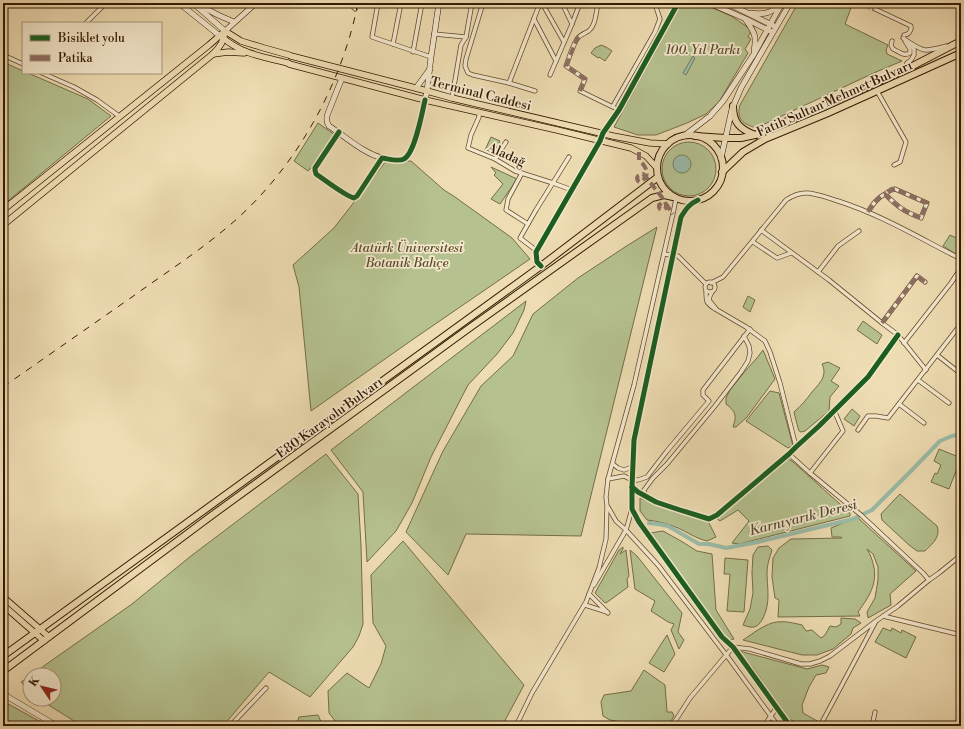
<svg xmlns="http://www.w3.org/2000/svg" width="964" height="729" font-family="'Libre Bodoni',serif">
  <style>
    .green { fill: #b5c18f; stroke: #746d48 }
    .water { fill: #9abca9; stroke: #717b65 }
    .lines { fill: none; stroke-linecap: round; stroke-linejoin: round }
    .canal { stroke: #9abca9; stroke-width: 4 }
    .street-tunnel { stroke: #c9b58e; stroke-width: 3.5; stroke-dasharray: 3.5 2; stroke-linecap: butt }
    .street-casing { stroke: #624a2c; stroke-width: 5 }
    .secondary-casing { stroke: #341900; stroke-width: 6 }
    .primary-casing { stroke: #341900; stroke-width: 7 }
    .highway-casing { stroke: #341900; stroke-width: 8 }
    .street { stroke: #f4e8cd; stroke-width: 3.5 }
    .secondary { stroke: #f4e8cd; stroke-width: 5 }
    .primary { stroke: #eedcb2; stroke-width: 5.5 }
    .highway { stroke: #eedcb2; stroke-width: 6 }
    .rail { stroke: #341900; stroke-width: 1; stroke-dasharray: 7 7; stroke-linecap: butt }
    .quiet { stroke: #8d6e63; stroke-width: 4; stroke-dasharray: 8 4; stroke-linecap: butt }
    .cycleway-casing { stroke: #f4e8cd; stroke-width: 8 }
    .cycleway { stroke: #1b5e20; stroke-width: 5 }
    .labels { text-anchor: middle; stroke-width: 3.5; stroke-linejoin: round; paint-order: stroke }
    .park-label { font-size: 13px; font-style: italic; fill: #5b4b2b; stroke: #f4e8cd }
    .street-label { font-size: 13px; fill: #341900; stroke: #f4e8cd }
    .water-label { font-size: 14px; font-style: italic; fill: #534a33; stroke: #f4e8cd }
  </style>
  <rect width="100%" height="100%" fill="#eedcb2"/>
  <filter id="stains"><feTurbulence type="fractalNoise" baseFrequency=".005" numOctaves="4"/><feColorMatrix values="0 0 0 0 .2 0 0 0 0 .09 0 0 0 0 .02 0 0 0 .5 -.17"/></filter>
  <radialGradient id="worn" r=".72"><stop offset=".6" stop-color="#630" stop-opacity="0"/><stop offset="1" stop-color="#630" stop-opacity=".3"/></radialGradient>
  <g class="green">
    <polygon points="682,3 702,3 731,16 746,26 751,31 748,37 751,39 745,49 748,53 719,102 706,114 687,123 656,135 638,135 614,127"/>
    <path d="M798,3H841L851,8L845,24L888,45L886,50L887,54L902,61L876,72L756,128C743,124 736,119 740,105Z"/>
    <polygon points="601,45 606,47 612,51 605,61 599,57 598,58 591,53 595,48"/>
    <polygon points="3,62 23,71 23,73 28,73 88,99 111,116 3,205"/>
    <polygon points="318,123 335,135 310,169 308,171 294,161"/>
    <polygon points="491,137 500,141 493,154 485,150"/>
    <circle cx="689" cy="169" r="27"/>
    <polygon points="386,161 411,161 444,190 455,197 512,238 530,259 412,340 311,411 299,287 293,265 334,228"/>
    <polygon points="491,167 517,179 500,204 491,199 503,184 494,175 496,173"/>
    <polygon points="657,227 581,536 466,534 448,575 406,532 443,451 481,386 513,356 533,314 578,278 625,247"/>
    <polygon points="950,235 961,240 961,246 956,254 943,246"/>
    <polygon points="748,296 755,300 750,312 743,307"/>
    <polygon points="526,301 524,310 513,333 497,354 468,385 431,457 412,503 396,531 367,562 363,492 331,450"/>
    <polygon points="863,321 882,335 877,344 857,330"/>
    <path d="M763,350L775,379L747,417L736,427H733C737,415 736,412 726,404V398L730,390L746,370L757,358Z"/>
    <path d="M828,362L840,368L831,381L839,386L830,397L829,411L805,431L801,432L799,431L797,424L794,412C801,406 806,400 812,392C819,384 828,376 822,364Z"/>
    <polygon points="770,391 779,393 793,446 788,448 746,421"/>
    <polygon points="852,409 860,416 854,426 844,419"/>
    <polygon points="939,449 961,458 949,489 931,482 935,473 937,474 941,465 934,461"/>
    <polygon points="326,454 358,494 361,545 363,624 359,636 353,647 310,697 269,672 223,726 82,726 39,699 54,699 54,675 31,675 132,604 191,556"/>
    <polygon points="785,458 792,461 850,513 850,516 739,544 732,543 749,521 738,510 720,521 716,518"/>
    <path d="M900,494L937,526C941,537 932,544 925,551H917L909,545L882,520L881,514L896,498Z"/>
    <path d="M640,498L677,512L708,521L716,537L707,541C695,538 689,533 678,528C669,524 657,521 647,520L640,511Z"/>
    <path d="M857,517L916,571L890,594L891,605L868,618L867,612L875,598L878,580V567L873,554L867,549C868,551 870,554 871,557C880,580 871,594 858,612L860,616L778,617L779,600L775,598L772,577L773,558L779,548L791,539L842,538L841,537H832L831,528Z"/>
    <polygon points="663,531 681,541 697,551 712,554 716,610 734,639 728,641 650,533"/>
    <polygon points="403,541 524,685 502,726 339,726 329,713 328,691 347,673 369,688 381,664 386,646 373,623 371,575"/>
    <path d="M768,546L772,550C770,557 767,564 767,572C767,588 771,602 763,618C758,628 753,629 743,625L750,609L753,593L752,573L753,555L758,547Z"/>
    <polygon points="623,547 623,549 620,554 626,550 629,576 627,579 628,587 606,603 604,602 595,593 619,550"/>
    <polygon points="630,550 637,556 682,613 678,632 684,640 679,649 671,630 674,624 668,622 651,611 655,601 635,589"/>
    <polygon points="725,558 748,560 744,612 727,611 730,574 724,574"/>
    <path d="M841,618L855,619L861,623L853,628L851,634L833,649L817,655H802L743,640C752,634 766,623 777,622C785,621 794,623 802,625L806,631L812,630L821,638L825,635L830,626L836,627L841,624Z"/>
    <polygon points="883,628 891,631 892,628 901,633 902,630 916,637 906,658 875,642"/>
    <polygon points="667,635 675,654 664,672 649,663"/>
    <polygon points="739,651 743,652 807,669 822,665 829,667 826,673 816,675 809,687 802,705 803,713 819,722 818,725 804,726 789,719 753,668"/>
    <polygon points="644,670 665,685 667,712 672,712 674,716 668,726 619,726 621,722 610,720 603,716 601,702 604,695 631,691"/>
    <polygon points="30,676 30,691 21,682"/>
    <polygon points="3,701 48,726 3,726"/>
    <polygon points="318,715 323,726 296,726 299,717"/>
  </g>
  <g class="water">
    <polygon points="693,56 695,58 686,75 683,73"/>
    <circle cx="682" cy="164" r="9"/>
  </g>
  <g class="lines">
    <polyline class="canal" points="649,523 658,524 668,526 699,544 709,544 726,548 758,542 853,519 872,510 913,469 940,441 952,436 961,434"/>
    <polyline class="street-tunnel" points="857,3 874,10"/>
    <defs>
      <g id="street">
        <polyline points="350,3 355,9"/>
        <polyline points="378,3 372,37 431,57"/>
        <polyline points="483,3 466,59 465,66 468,73 473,75 509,83 535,91"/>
        <polyline points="542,3 564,42"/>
        <polyline points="562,3 572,24"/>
        <path d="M598,3C596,12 596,27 587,32C583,34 580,35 577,39C572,47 569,58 566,66L585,79L580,91L619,110"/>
        <path d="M875,9L911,26V29C910,32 908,35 904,35"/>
        <polyline points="534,19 556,61"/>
        <polyline points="86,23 106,3"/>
        <polyline points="434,34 466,37"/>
        <path d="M903,38C922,51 923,53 946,46"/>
        <path d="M892,41L891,45L893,49C898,51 904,57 910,53V49L905,41"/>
        <polyline points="393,44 401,3"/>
        <polyline points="413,52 422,3"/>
        <polyline points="3,55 23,64"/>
        <polyline points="904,71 907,63 911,60 914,55 914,49 910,44"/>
        <polyline points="42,73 74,87 97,100 119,116"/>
        <polyline points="550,75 572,24 580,3"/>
        <polyline points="509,83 540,3"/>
        <polyline points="877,91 906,142 900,162 894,165"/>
        <polyline points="452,98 461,45 466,37 472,3"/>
        <polyline points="613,106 655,32 660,19 655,4"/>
        <polyline points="479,113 479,117 471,135 468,148 495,159 515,171 553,183 572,190"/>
        <polyline points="495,159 506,142"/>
        <polyline points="522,173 508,199 506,210 528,224"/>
        <path d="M698,200C689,204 686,209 681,217L634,440L632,487V509L639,522L722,637L733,647L790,726"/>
        <path d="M868,212C873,204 877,198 885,194C898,207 903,211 921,218L927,203L895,189L891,190L885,194"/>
        <polyline points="761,230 829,280 882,323 898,335 926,370"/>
        <polyline points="753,242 777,258 791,253"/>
        <polyline points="537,251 520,238 536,210 569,157"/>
        <polyline points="664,254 678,256 706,284"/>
        <polyline points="541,266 537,262 536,252 600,141 603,133 619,110 678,3"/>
        <polyline points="818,272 838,246 859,231"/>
        <circle cx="710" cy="287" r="5"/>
        <path d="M711,283L723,277L786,200C792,196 798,193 806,193C816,193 828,198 838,201C882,215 921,239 961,259"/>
        <path d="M706,291C706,302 706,303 715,309"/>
        <polyline points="712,292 710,296 709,300 717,310 746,327 765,341 770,352 780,383 796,447"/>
        <polyline points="882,323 917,276 925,282"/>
        <polyline points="904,343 951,283 961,268"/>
        <polyline points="937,355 961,374"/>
        <polyline points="918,380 949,403"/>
        <polyline points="899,404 924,423"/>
        <polyline points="858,430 868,416 876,416 888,418 960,325 961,326"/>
        <polyline points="789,454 810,473 861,515 923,573 929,580"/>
        <polyline points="613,464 618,468 624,470 632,467"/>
        <polyline points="810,473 843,431 834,410"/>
        <polyline points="608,479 624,476 632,480 638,480 647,477 667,451 709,401 703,395 703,390 750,329"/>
        <polyline points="632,487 638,492 656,502 680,510 709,519 717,515 789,454 796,447 819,426 868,377 898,335"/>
        <polyline points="645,495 644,490 653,478 667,464 715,406 741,372 748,361 750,353 749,346 744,336"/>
        <polyline points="608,507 616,521 626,530 658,565 730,660 778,726"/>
        <polyline points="594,585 626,530 632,509"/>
        <polyline points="589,594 608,613"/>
        <polyline points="585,605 607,612"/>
        <polyline points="883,616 961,635"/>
        <polyline points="788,723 795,726"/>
        <polyline points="230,726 266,688"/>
        <polyline points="516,726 532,693 586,602 599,568 606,539 607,506 606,497 608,479 634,385 674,209 676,198"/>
        <polyline points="614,726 614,724"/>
        <polyline points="672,726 690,698 733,647 750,649 801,664 810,664 820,661 830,656 876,621 898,606 929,580 939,573 955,560 961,554"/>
        <polyline points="764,726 777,707"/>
        <polyline points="820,726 875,623"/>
        <polyline points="872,726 875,712"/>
        <polyline points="955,726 961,715"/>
      </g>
      <g id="secondary">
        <polyline points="179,3 220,36"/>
        <polyline points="193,3 225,31 256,3"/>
        <polyline points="709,3 746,19 770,31"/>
        <polyline points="727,3 774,26"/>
        <polyline points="199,5 218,15 234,22"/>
        <path d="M751,13C765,15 771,13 780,4"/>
        <path d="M746,20C754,32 757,35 754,51"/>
        <path d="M342,78L328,113C326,118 326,121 329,126C346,137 363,153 382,158"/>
        <polyline points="416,88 430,69"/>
        <polyline points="339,132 315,168 315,170 316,174 352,198 355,198 357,196 382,158 395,160 402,160 406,157 410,153 412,148 419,127 427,91 431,57 439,3"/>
        <polyline points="684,136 710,116 723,101 754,54 782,3"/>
        <polyline points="721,158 732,109 741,88 790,3"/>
        <polyline points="3,692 8,697 57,726"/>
      </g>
      <g id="primary">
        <polyline points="225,31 241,41 264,48 289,55"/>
        <path d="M222,37C241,54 264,57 288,63"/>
        <polyline points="213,54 228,52 244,53"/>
        <polyline points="291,56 427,91 452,98 613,136 650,143 668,144"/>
        <polyline points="289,64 425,100 557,130 631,148 646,156 657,168"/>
        <polyline points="3,210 209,45 225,31"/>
        <path d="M3,225L213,54C220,47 224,41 225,31"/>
        <polyline points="3,597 49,637"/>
        <polyline points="3,605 44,641"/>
      </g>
      <g id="highway">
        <path d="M733,106C733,123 740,129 755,135"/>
        <circle cx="690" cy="168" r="33"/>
        <polyline points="695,136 725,138 741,138 755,135 903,71 953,45 961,41"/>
        <polyline points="722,172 743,152 765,139 828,113 961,53"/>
        <polyline points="3,656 541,266 658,177"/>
        <polyline points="3,671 211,516 468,329 652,198 664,195 673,197"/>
      </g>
    </defs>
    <use href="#street" class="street-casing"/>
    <use href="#secondary" class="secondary-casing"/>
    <use href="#primary" class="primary-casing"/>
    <use href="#highway" class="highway-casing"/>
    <use href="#street" class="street"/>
    <use href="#secondary" class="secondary"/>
    <use href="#primary" class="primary"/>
    <use href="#highway" class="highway"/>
    <path class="rail" d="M3,387C46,357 89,327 132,297C168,271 206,247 239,217C299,162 342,83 358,3"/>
    <g class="quiet">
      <polyline points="580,91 585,79 566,66 577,39 581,34"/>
      <path d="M639,152V160C647,167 651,176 640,182L638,181L637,178L638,176L643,174L646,177L664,200C666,204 668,208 663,210L660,209L659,207V205L662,203L666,204L673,214"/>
      <path d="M868,212C873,204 877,198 885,194C898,207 903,211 921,218L927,203L895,189L891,190L885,194"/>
      <polyline points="882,323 917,276 925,282"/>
      <polyline points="960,718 961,719"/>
    </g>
    <defs>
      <g id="cycleway">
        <path d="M339,132L315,168V170L316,174C325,180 345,196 354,198L357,196L382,158C389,159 398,162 404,159C415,153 422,113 425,100"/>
        <path d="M698,200C689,204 686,209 681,217L634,440L632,487V509L639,522L722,637L733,647L790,726"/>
        <polyline points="541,266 537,262 536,252 600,141 603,133 619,110 678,3"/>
        <polyline points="632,487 638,492 656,502 680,510 709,519 717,515 789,454 796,447 819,426 868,377 898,335"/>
      </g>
    </defs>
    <use href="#cycleway" class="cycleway-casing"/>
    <use href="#cycleway" class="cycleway"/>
  </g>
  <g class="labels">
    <g class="park-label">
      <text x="703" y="54">100. Yıl Parkı</text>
      <text x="407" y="252">Atatürk Üniversitesi<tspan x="407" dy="15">Botanik Bahçe</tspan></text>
    </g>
    <g class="street-label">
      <text transform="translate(481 93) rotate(14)" y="5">Terminal Caddesi</text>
      <text transform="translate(834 98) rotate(-24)" y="5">Fatih Sultan Mehmet Bulvarı</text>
      <text transform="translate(507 154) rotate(24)" y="5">Aladağ</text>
      <text transform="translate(329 417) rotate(-36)" y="5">E80 Karayolu Bulvarı</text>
    </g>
    <g class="water-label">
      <text transform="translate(803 517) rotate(-14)" y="5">Karnıyarık Deresi</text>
    </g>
  </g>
  <rect width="964" height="729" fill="none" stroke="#eedcb2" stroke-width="16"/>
  <rect x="4" y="4" width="956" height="721" fill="none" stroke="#341900" stroke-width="2"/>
  <rect x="8" y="8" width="948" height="713" fill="none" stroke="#341900"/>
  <rect x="22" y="22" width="140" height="52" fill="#f4e8cd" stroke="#a7957b"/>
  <rect x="30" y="35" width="20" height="6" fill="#1b5e20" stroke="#a7957b"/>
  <text x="58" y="42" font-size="12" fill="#341900">Bisiklet yolu</text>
  <rect x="30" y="55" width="20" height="6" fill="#8d6e63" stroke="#a7957b"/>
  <text x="58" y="62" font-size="12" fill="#341900">Patika</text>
  <g transform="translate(42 687) rotate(305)"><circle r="19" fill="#f4e8cd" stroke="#a7957b"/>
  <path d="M0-3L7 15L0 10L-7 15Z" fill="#8f2418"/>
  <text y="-6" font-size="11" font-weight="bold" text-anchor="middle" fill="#341900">K</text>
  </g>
  <rect width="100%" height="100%" filter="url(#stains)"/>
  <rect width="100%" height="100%" fill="url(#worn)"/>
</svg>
